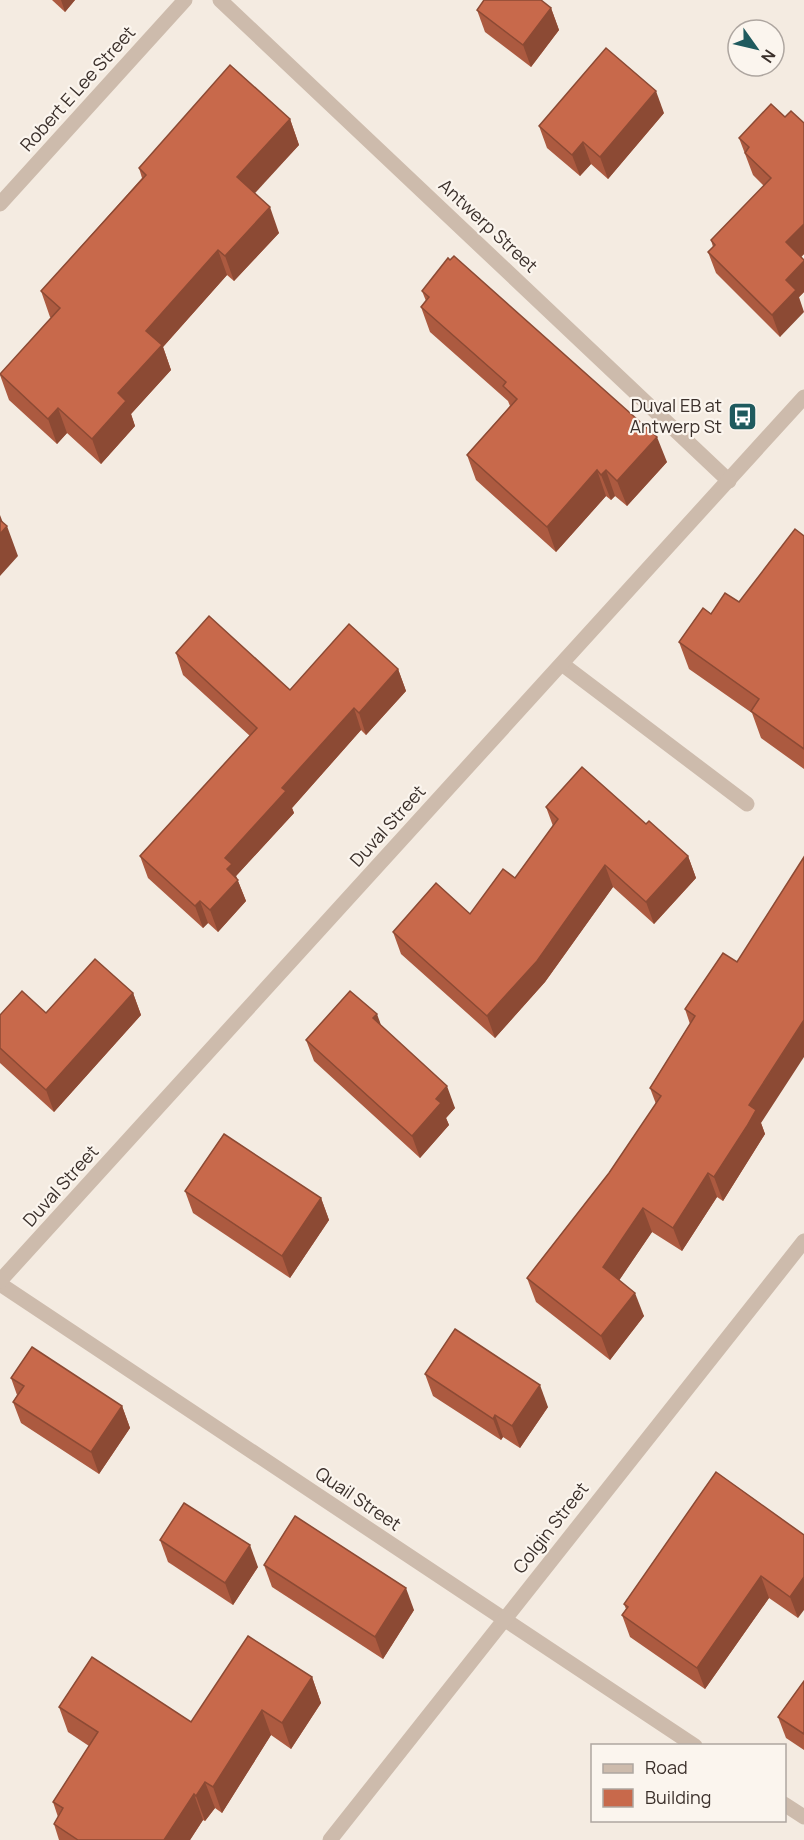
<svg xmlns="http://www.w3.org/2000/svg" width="804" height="1840" font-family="Manrope,sans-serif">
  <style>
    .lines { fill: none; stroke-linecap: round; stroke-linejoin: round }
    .service { stroke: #cdbbac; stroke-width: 15 }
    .minor { stroke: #cdbbac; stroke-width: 15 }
    .tertiary { stroke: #cdbbac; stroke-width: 15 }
    .wall { fill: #ac5a40 }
    .shaded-wall { fill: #8c4a34 }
    .building { fill: #c8694b; stroke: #8c4a34; stroke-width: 1.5 }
    .labels { text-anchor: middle; stroke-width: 4.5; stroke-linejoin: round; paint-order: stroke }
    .street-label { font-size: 18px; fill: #3b302b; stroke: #fbf5ee }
    .poi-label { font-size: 18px; fill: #3b302b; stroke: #fbf5ee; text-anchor: end }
  </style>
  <rect width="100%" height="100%" fill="#f4ebe1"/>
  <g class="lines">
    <polyline class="service" points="562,664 747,804"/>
    <g class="minor">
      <polyline points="220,0 729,481"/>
      <polyline points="0,204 185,0"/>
      <polyline points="0,1284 695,1746"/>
      <polyline points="784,1804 804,1817"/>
      <polyline points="330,1840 804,1241"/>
    </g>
    <polyline class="tertiary" points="0,1281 804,397"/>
  </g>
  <g class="wall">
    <polygon points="52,0 75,0 65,12"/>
    <polygon points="551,8 559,30 531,67 485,32 477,10"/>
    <polygon points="664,113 608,179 591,164 580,176 547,148 539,126"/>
    <polygon points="785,117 804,123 804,254 801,257 804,260 804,292 799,297 780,337 716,273 708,252 713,247 711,240 764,186 753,175 739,138"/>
    <polygon points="290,119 299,145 254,193 279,233 234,281 227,275 163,347 171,370 131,414 135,426 101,464 67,433 57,444 9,400 0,375 51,318 50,317 41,291 142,178 139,168"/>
    <polygon points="422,291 667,462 627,506 615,496 611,500 606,496 556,552 476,480 467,455 510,406 508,401 430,332 421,307 426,301"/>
    <polygon points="804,536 804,769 761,738 752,713 689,669 679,642 711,614 739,602"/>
    <polygon points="176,653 290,690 398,669 406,691 366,735 361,730 292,808 294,813 236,876 246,901 218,932 208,923 203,928 148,878 140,856 250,736 183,675"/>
    <polygon points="546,807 646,824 688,856 696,878 654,924 613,887 545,982 495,1038 401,954 393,932 470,914 515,878 553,826"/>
    <polygon points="723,953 761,1123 765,1134 723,1201 717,1197 682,1251 652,1232 619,1280 644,1316 610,1360 536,1302 527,1278 609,1173 656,1104 650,1088 690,1024 685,1009"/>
    <polygon points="133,993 141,1015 54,1112 0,1063 0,1015 46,1013"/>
    <polygon points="381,1026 455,1108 446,1118 449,1125 420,1158 314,1061 306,1040"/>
    <polygon points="185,1191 321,1198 329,1220 290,1278 193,1213"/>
    <polygon points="425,1374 548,1407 520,1448 503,1437 501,1440 433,1396"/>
    <polygon points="11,1378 122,1406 130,1428 99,1474 21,1423 13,1402 17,1395"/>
    <polygon points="804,1535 798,1618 769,1598 705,1689 630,1637 622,1615 626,1609 624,1604"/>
    <polygon points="160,1540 258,1567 233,1605 168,1562"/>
    <polygon points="264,1565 414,1610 383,1659 272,1587"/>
    <polygon points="312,1677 321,1703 291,1749 271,1735 222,1813 215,1808 205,1821 203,1820 190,1840 59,1840 54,1824 58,1817 53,1802 89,1746 68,1732 59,1707 191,1722"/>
    <polygon points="804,1681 804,1750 786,1738 778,1717"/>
  </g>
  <g class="shaded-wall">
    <polygon points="61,0 75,0 65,12"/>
    <polygon points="551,8 559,30 531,67 523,45"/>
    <polygon points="656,91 664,113 608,179 600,157"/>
    <polygon points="290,119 299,145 246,203 237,177"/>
    <polygon points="583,142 591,164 580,176 572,155"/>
    <polygon points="270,207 279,233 234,281 225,256"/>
    <polygon points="804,224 804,254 794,264 786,242"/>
    <polygon points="218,250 227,275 163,347 171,370 131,414 135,426 101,464 92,439 146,331"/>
    <polygon points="804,261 804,292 799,297 804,312 780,337 772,315 786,280"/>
    <polygon points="58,408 67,433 57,444 48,419"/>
    <polygon points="657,437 667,462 627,506 617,481"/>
    <polygon points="597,470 606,496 556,552 547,527"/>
    <polygon points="606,470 615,496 611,500 601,475"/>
    <polygon points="0,515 5,528 7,526 18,556 0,576"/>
    <polygon points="398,669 406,691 366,735 359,713"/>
    <polygon points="354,708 361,730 292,808 294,813 236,876 246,901 218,932 210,910 225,858 282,788"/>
    <polygon points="688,856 696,878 654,924 646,902"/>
    <polygon points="605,865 613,887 545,982 495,1038 487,1016"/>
    <polygon points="200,901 208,923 203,928 195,906"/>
    <polygon points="133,993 141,1015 54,1112 46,1090"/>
    <polygon points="377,1014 385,1036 373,1018"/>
    <polygon points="804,1020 804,1057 761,1123 765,1134 723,1201 714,1177 749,1105"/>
    <polygon points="447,1086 455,1108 446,1118 449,1125 420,1158 412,1136 436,1099"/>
    <polygon points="708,1173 717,1197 682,1251 673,1228"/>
    <polygon points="321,1198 329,1220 290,1278 282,1256"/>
    <polygon points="643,1208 652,1232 612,1291 603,1267"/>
    <polygon points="635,1293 644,1316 610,1360 601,1336"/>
    <polygon points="540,1385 548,1407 520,1448 512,1426"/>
    <polygon points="122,1406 130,1428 99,1474 91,1452"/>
    <polygon points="495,1415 503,1437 501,1440 493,1419"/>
    <polygon points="250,1545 258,1567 233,1605 225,1583"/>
    <polygon points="761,1576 769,1598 705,1689 697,1668"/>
    <polygon points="804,1577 804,1610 798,1618 790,1597"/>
    <polygon points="406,1588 414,1610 383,1659 375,1637"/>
    <polygon points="312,1677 321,1703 291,1749 282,1723"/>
    <polygon points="262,1710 271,1735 222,1813 213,1787"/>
    <polygon points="205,1782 215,1808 205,1821 196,1796"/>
    <polygon points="194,1794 203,1820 190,1840 164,1840"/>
  </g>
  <g class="building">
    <polygon points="484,0 541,0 551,8 523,45 477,10"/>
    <polygon points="606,48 656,91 600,157 583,142 572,155 539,126"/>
    <polygon points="230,65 290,119 237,177 270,207 225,256 218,250 146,331 162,345 118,393 126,401 92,439 58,408 48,419 0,374 60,308 41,291 146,175 139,168"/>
    <polygon points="771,104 785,117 791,111 804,123 804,224 786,242 804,260 804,261 786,280 796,290 772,315 708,252 715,245 711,240 771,178 745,153 749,147 739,138"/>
    <polygon points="454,256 657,437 617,481 606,470 601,475 597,470 547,527 467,455 517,399 503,386 506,382 421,307 429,297 422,291 448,258 450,260"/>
    <polygon points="0,520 7,526 0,534"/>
    <polygon points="795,529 804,536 804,749 751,711 759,699 679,642 703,608 711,614 725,593 739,602"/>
    <polygon points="209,616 290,690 349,624 398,669 359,713 354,708 282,788 286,791 225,858 232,864 227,869 238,880 210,910 200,901 195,906 140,856 257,728 176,653"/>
    <polygon points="582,767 646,824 649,821 688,856 646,902 605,865 537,961 487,1016 393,932 436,883 470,914 503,869 515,878 558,819 546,807"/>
    <polygon points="804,857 804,1020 749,1105 756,1110 747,1126 714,1177 708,1173 673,1228 643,1208 603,1267 635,1293 601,1336 527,1278 609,1173 661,1096 650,1088 695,1016 685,1009 723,953 737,962"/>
    <polygon points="95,959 133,993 46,1090 0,1048 0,1015 22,991 46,1013"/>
    <polygon points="350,991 377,1014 373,1018 447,1086 436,1099 441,1103 412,1136 306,1040"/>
    <polygon points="224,1134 321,1198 282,1256 185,1191"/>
    <polygon points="455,1329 540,1385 512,1426 495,1415 493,1419 425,1374"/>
    <polygon points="32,1347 122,1406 91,1452 13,1402 24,1386 11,1378"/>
    <polygon points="716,1472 804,1535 804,1577 790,1597 761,1576 697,1668 622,1615 628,1607 624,1604"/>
    <polygon points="184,1503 250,1545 225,1583 160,1540"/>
    <polygon points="295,1516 406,1588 375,1637 264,1565"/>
    <polygon points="248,1636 312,1677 282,1723 262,1710 213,1787 205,1782 196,1796 194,1794 164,1840 78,1840 54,1824 63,1808 53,1802 98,1732 59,1707 92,1657 191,1722"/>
    <polygon points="804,1681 804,1734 778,1717"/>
  </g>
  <defs>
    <symbol id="bus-square" viewBox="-11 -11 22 22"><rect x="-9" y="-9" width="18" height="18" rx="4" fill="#1f5a5e" stroke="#fbf5ee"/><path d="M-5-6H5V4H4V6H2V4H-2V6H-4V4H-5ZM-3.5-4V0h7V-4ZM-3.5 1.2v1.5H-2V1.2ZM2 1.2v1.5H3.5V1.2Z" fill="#fff"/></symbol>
  </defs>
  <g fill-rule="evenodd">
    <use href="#bus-square" x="726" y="400" width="33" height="33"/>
  </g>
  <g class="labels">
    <g class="street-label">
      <text transform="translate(78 89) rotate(-48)" y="6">Robert E Lee Street</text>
      <text transform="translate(488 226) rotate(43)" y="6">Antwerp Street</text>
      <text transform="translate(388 826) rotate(-48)" y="6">Duval Street</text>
      <text transform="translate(61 1186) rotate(-48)" y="6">Duval Street</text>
      <text transform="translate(358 1499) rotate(34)" y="6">Quail Street</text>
      <text transform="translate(551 1528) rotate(-52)" y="6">Colgin Street</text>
    </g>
    <g class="poi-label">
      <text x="722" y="412">Duval EB at<tspan x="722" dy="21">Antwerp St</tspan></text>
    </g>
  </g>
  <rect x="591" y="1744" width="195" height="78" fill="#fbf5ee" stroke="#aea6a0" stroke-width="1.5"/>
  <rect x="603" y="1764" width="30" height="9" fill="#cdbbac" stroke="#aea6a0" stroke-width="1.5"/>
  <text x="645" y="1774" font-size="18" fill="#3b302b">Road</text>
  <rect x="603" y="1789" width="30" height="18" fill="#c8694b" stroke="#aea6a0" stroke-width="1.5"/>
  <text x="645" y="1804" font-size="18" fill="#3b302b">Building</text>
  <g transform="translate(756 48) rotate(124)"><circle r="28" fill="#fbf5ee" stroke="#aea6a0" stroke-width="1.5"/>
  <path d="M0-4.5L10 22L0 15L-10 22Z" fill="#1f5a5e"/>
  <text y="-9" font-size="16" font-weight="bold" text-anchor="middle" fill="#3b302b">N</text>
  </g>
</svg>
